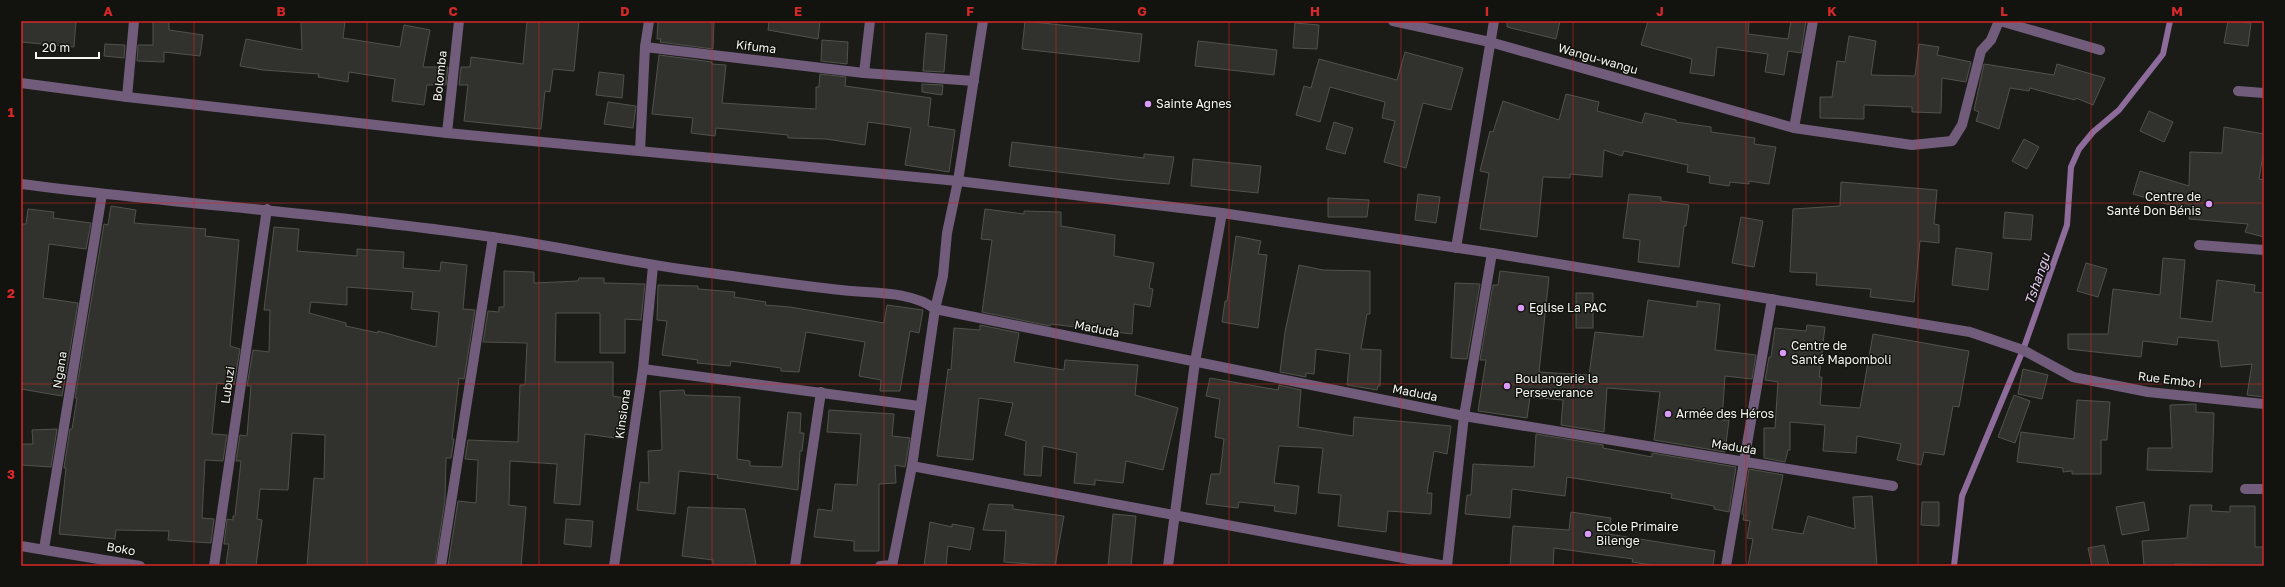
<svg xmlns="http://www.w3.org/2000/svg" width="2285" height="587" font-family="'Golos Text',sans-serif">
  <style>
    .lines { fill: none; stroke-linecap: round; stroke-linejoin: round }
    .stream { stroke: #8d6b9b; stroke-width: 6 }
    .building { fill: #31322d; stroke: #51524c; fill-rule: evenodd }
    .street { stroke: #725c7c; stroke-width: 10 }
    .grid { fill: none; stroke: #d62828; stroke-width: 1; stroke-opacity: 0.55 }
    .poi-dot { fill: #da9af7; stroke: #12130e; stroke-width: 1.5 }
    .labels { text-anchor: middle; stroke-width: 3; stroke-linejoin: round; paint-order: stroke }
    .street-label { font-size: 12px; fill: #f5f6f2; stroke: #12130e }
    .poi-label { font-size: 12px; fill: #f5f6f2; stroke: #12130e; text-anchor: start }
    .water-label { font-size: 13px; font-style: italic; fill: #e8ccf5; stroke: #12130e }
    .neatline { fill: none; stroke: #d62828; stroke-width: 1.5 }
    .grid-label { font-size: 13px; text-anchor: middle; font-weight: bold; fill: #d62828 }
  </style>
  <rect width="100%" height="100%" fill="#1b1c17"/>
  <g class="lines">
    <polyline class="stream" points="1954,566 1962,496 2023,350 2067,225 2071,167 2079,149 2093,132 2119,110 2163,54 2170,21"/>
  </g>
  <g class="building">
    <polygon points="21,21 76,21 74,47 21,42"/>
    <polygon points="153,21 169,21 169,30 203,35 200,56 164,52 164,62 137,61 138,45 153,45"/>
    <polygon points="345,21 343,38 400,47 404,25 430,30 423,67 448,67 446,85 427,85 424,105 392,101 395,79 349,72 348,82 318,77 319,74 263,70 240,66 246,39 302,50 301,22"/>
    <polygon points="527,21 579,21 574,71 553,69 550,92 545,91 541,129 464,121 468,85 459,85 461,67 470,67 471,57 523,64"/>
    <polygon points="658,21 714,21 713,49 660,42 661,39 657,39"/>
    <polygon points="769,21 820,21 818,39 768,30"/>
    <polygon points="1025,21 1142,34 1139,62 1022,49"/>
    <polygon points="1507,21 1560,21 1556,39 1507,27"/>
    <polygon points="1648,21 1749,21 1748,34 1788,39 1791,21 1806,21 1801,53 1788,51 1784,75 1765,72 1768,54 1717,47 1714,76 1690,73 1692,59 1641,45"/>
    <polygon points="2228,21 2251,23 2248,46 2224,43"/>
    <polygon points="1295,23 1319,25 1317,49 1293,48"/>
    <polygon points="926,33 947,35 944,72 923,71"/>
    <polygon points="1849,36 1876,41 1871,75 1915,76 1919,44 1939,47 1937,55 1971,62 1966,82 1942,78 1941,113 1912,112 1912,107 1864,105 1864,119 1820,118 1820,97 1832,97 1837,61 1845,62"/>
    <polygon points="822,40 848,42 847,64 821,61"/>
    <polygon points="1198,41 1277,50 1274,75 1195,66"/>
    <polygon points="105,44 125,45 124,58 104,56"/>
    <polygon points="1405,52 1463,68 1451,110 1423,103 1406,168 1384,162 1395,121 1382,118 1385,102 1330,87 1320,122 1296,115 1304,86 1311,88 1319,59 1397,80"/>
    <polygon points="659,55 712,62 712,64 726,65 722,103 816,109 816,87 819,87 820,74 846,77 845,86 931,98 928,126 955,130 949,172 905,165 911,128 868,122 865,145 826,139 788,138 788,135 716,128 715,136 691,133 693,118 652,114"/>
    <polygon points="1984,64 2054,75 2057,64 2105,78 2093,105 2076,98 2075,100 2030,88 2029,91 2010,88 1999,129 1976,121 1979,112 1974,110"/>
    <polygon points="599,72 624,75 622,98 596,95"/>
    <polygon points="922,84 943,85 942,95 922,92"/>
    <polygon points="1566,94 1599,102 1597,111 1642,123 1645,113 1676,120 1676,122 1711,127 1711,132 1755,138 1754,144 1776,147 1769,184 1749,181 1749,184 1730,182 1729,186 1709,183 1710,176 1687,172 1688,165 1624,151 1622,156 1604,150 1602,177 1570,174 1570,178 1543,177 1537,237 1480,229 1489,173 1480,171 1490,131 1493,132 1503,101 1559,120"/>
    <polygon points="608,102 636,106 633,128 604,124"/>
    <polygon points="2149,111 2173,122 2164,142 2140,131"/>
    <polygon points="1334,122 1353,128 1345,154 1326,149"/>
    <polygon points="2224,127 2264,134 2264,149 2259,179 2264,180 2264,237 2245,232 2248,224 2189,219 2190,211 2133,194 2140,171 2189,186 2190,152 2222,153"/>
    <polygon points="2024,139 2039,147 2027,169 2012,161"/>
    <polygon points="1012,142 1144,158 1144,154 1174,157 1169,184 1124,180 1009,166"/>
    <polygon points="1193,159 1261,166 1258,193 1191,186"/>
    <polygon points="1841,182 1937,190 1934,224 1939,225 1939,243 1920,241 1914,302 1870,297 1871,289 1816,285 1817,273 1790,272 1793,209 1840,206"/>
    <polygon points="1418,194 1440,197 1436,223 1415,220"/>
    <polygon points="1629,194 1661,197 1661,201 1689,205 1686,226 1684,226 1679,267 1638,262 1640,240 1623,238"/>
    <polygon points="1328,198 1369,200 1367,217 1328,217"/>
    <polygon points="111,206 136,210 134,223 206,229 205,236 239,240 230,346 240,349 234,385 217,383 212,434 227,435 223,461 205,460 202,518 214,519 211,543 168,540 169,531 116,530 115,539 59,534 66,468 64,468 70,429 72,429 77,398 75,398 104,224 108,225"/>
    <polygon points="28,209 54,212 53,218 91,223 86,249 49,244 43,298 78,303 62,396 21,389 21,224 26,224"/>
    <polygon points="985,209 1024,214 1024,211 1061,212 1061,226 1115,235 1114,256 1154,263 1149,288 1153,289 1150,307 1134,304 1132,334 1051,324 1050,326 982,312 992,240 981,239"/>
    <polygon points="2005,212 2033,215 2031,240 2003,238"/>
    <polygon points="1741,217 1763,221 1754,267 1732,263"/>
    <path d="M274,227L299,229L297,251L357,256V249L404,252L403,268L440,271L441,262L467,265L463,309L475,310L464,379L459,378L452,439H454L451,458H446L445,500L435,566H307L314,478L324,479L325,435L292,433L288,490L260,489L257,519L262,520L256,566L226,564L229,544H224L227,519L233,520V516H235L241,461H236L240,435L247,436L251,386H247L253,350L269,352L270,310H264ZM347,287L413,292L411,309L439,312L436,347L378,331V333L346,326V323L309,313L311,302L347,305Z"/>
    <polygon points="1236,236 1261,241 1258,254 1267,255 1258,328 1222,322 1225,301 1227,301"/>
    <polygon points="1956,248 1992,253 1988,290 1952,285"/>
    <polygon points="2163,258 2185,260 2180,318 2212,322 2217,280 2255,285 2254,292 2264,293 2264,397 2247,395 2252,364 2221,367 2218,341 2178,337 2177,345 2143,341 2141,357 2068,349 2068,334 2108,334 2113,289 2160,295"/>
    <polygon points="2086,263 2107,269 2098,297 2077,291"/>
    <polygon points="1299,265 1323,270 1370,271 1370,314 1367,314 1361,349 1381,350 1380,386 1378,386 1377,390 1347,385 1350,354 1316,349 1314,374 1306,373 1306,377 1280,372 1285,332"/>
    <polygon points="504,271 534,272 534,283 578,281 579,278 604,278 604,283 645,284 641,320 625,319 625,353 600,353 600,313 556,313 555,362 613,362 613,396 629,399 623,439 585,434 580,505 554,503 557,464 510,461 509,505 526,507 521,566 448,566 458,501 476,503 478,460 465,459 468,440 518,442 520,385 525,385 527,343 483,342 488,311 499,312 499,307 504,307"/>
    <polygon points="1500,271 1549,277 1539,372 1589,375 1595,332 1643,337 1648,300 1697,307 1697,301 1720,304 1715,350 1756,355 1752,379 1725,376 1722,420 1729,420 1725,452 1654,440 1660,392 1607,388 1604,432 1561,425 1563,400 1530,397 1527,418 1478,411 1486,360 1480,360 1493,285 1498,285"/>
    <polygon points="1455,283 1480,284 1467,359 1451,358"/>
    <polygon points="658,285 698,286 698,289 735,292 734,297 766,302 765,305 790,307 884,323 887,305 923,310 919,333 910,331 900,391 880,391 881,380 859,376 865,342 806,332 799,372 781,371 781,368 731,361 730,366 697,363 698,360 662,355 667,321 657,320"/>
    <rect x="1576" y="293" width="17" height="35"/>
    <polygon points="980,325 1019,333 1014,362 1064,370 1065,360 1138,365 1135,395 1178,408 1163,470 1126,461 1123,483 1095,480 1095,485 1074,483 1077,453 1043,446 1041,476 1024,475 1026,441 1005,435 1013,403 979,398 973,460 937,456 948,369 951,370 954,328 980,330"/>
    <polygon points="1807,325 1825,327 1819,377 1822,377 1820,405 1860,408 1873,334 1969,351 1959,407 1953,406 1944,455 1924,452 1921,465 1897,460 1901,444 1857,436 1856,453 1823,451 1825,425 1790,422 1790,450 1788,450 1785,462 1764,458 1764,428 1775,428 1778,382 1765,380 1769,357 1771,357 1775,328 1806,331"/>
    <polygon points="2023,369 2048,375 2042,399 2018,394"/>
    <polygon points="1210,378 1278,390 1279,385 1301,390 1298,427 1353,436 1354,417 1451,426 1447,454 1434,451 1427,493 1432,493 1431,514 1388,511 1386,532 1338,526 1341,495 1318,493 1323,448 1279,446 1274,483 1299,486 1296,514 1274,511 1275,506 1239,502 1238,508 1206,504 1211,474 1220,474 1224,439 1215,437 1220,399 1206,396"/>
    <polygon points="684,390 685,395 740,397 737,459 750,461 750,466 782,467 788,412 801,413 800,433 804,433 802,451 800,451 798,490 717,478 718,475 679,471 675,514 637,510 640,482 649,483 648,451 662,450 660,391"/>
    <polygon points="2014,395 2030,401 2015,443 1998,437"/>
    <polygon points="2077,400 2110,402 2107,440 2101,440 2101,474 2072,474 2072,471 2063,472 2063,468 2017,462 2021,432 2074,439"/>
    <polygon points="2196,404 2196,412 2214,413 2212,472 2147,470 2148,448 2172,448 2170,405"/>
    <polygon points="829,410 894,414 892,436 910,438 905,467 895,465 896,483 879,484 879,551 854,551 854,541 814,537 818,509 832,511 835,484 857,485 861,434 827,432"/>
    <polygon points="57,429 51,467 21,465 21,444 33,444 32,430"/>
    <polygon points="1536,434 1603,445 1603,448 1652,457 1652,453 1736,467 1729,512 1714,509 1714,506 1671,498 1672,494 1567,477 1565,496 1512,489 1510,518 1465,514 1467,495 1471,495 1473,464 1534,467"/>
    <polygon points="1749,469 1783,475 1772,529 1803,534 1808,516 1855,529 1853,497 1872,496 1877,566 1748,566 1753,539 1747,538 1750,521 1743,520 1744,515 1742,514"/>
    <polygon points="1922,502 1939,502 1939,526 1921,525"/>
    <polygon points="2144,502 2149,530 2122,535 2116,507"/>
    <polygon points="989,504 1013,505 1013,509 1064,516 1055,566 1004,562 1006,531 983,530"/>
    <polygon points="2190,505 2212,505 2211,511 2230,512 2230,506 2255,506 2255,547 2264,547 2263,566 2175,564 2175,566 2144,566 2142,541 2187,538"/>
    <polygon points="688,507 745,509 756,564 743,566 713,566 713,560 682,556"/>
    <polygon points="1571,512 1611,518 1608,534 1715,551 1713,566 1658,566 1632,562 1633,559 1554,548 1553,566 1510,566 1513,526 1569,530"/>
    <polygon points="1113,514 1136,516 1131,566 1108,566"/>
    <polygon points="566,519 593,521 591,547 564,544"/>
    <polygon points="930,522 952,527 952,524 974,528 970,550 948,546 946,566 924,566"/>
    <polygon points="2104,545 2109,566 2092,566 2088,548"/>
  </g>
  <g class="lines">
    <g class="street">
      <polyline points="1393,21 1490,42 1794,128 1912,145 1952,141 1962,125 1981,51 1991,40 1999,21"/>
      <polyline points="2000,21 2100,50"/>
      <polyline points="645,47 864,73 974,81"/>
      <polyline points="864,73 870,21"/>
      <polyline points="21,83 127,97 447,133 958,181 1222,213 1492,253 1970,332 2023,350 2073,377 2148,392 2264,404"/>
      <polyline points="2238,91 2264,93"/>
      <polyline points="127,97 134,21"/>
      <polyline points="1794,128 1813,21"/>
      <polyline points="447,133 459,21"/>
      <polyline points="640,151 645,47 649,21"/>
      <path d="M21,184C178,204 335,214 492,237C562,247 632,263 702,272C748,278 794,285 841,290C870,294 910,290 935,309L1464,416L1893,486"/>
      <polyline points="2199,245 2264,250"/>
      <polyline points="1456,248 1494,21"/>
      <polyline points="643,369 919,406"/>
      <polyline points="912,466 1446,566"/>
      <polyline points="2245,489 2264,489"/>
      <polyline points="21,546 140,566"/>
      <polyline points="44,549 102,194"/>
      <polyline points="214,566 267,209"/>
      <polyline points="441,566 493,237"/>
      <polyline points="614,566 643,369 653,266"/>
      <polyline points="795,566 821,392"/>
      <polyline points="880,566 892,565"/>
      <polyline points="892,566 912,466 935,309 943,276 947,233 958,181 983,21"/>
      <polyline points="1168,566 1195,362 1222,213"/>
      <polyline points="1447,566 1464,416 1492,253"/>
      <polyline points="1726,566 1772,299"/>
    </g>
  </g>
  <path class="grid" d="M194,21V566M367,21V566M539,21V566M712,21V566M884,21V566M1056,21V566M1229,21V566M1401,21V566M1573,21V566M1746,21V566M1918,21V566M2091,21V566M21,203H2264M21,384H2264"/>
  <g class="poi-dot">
    <circle cx="1148" cy="104" r="4"/>
    <circle cx="2209" cy="204" r="4"/>
    <circle cx="1521" cy="308" r="4"/>
    <circle cx="1783" cy="353" r="4"/>
    <circle cx="1507" cy="386" r="4"/>
    <circle cx="1668" cy="414" r="4"/>
    <circle cx="1588" cy="534" r="4"/>
  </g>
  <g class="labels">
    <g class="street-label">
      <text transform="translate(756 47) rotate(7)" y="4">Kifuma</text>
      <text transform="translate(1598 59) rotate(16)" y="4">Wangu-wangu</text>
      <text transform="translate(440 76) rotate(-84)" y="4">Bolomba</text>
      <text transform="translate(1097 329) rotate(11)" y="4">Maduda</text>
      <text transform="translate(60 370) rotate(-81)" y="4">Ngana</text>
      <text transform="translate(2170 380) rotate(7)" y="4">Rue Embo I</text>
      <text transform="translate(228 385) rotate(-82)" y="4">Lubuzi</text>
      <text transform="translate(1415 393) rotate(11)" y="4">Maduda</text>
      <text transform="translate(623 414) rotate(-82)" y="4">Kinsiona</text>
      <text transform="translate(1734 447) rotate(9)" y="4">Maduda</text>
      <text transform="translate(121 549) rotate(10)" y="4">Boko</text>
    </g>
    <g class="poi-label">
      <text x="1156" y="108">Sainte Agnes</text>
      <text x="2201" y="201" text-anchor="end">Centre de<tspan x="2201" dy="14">Santé Don Bénis</tspan></text>
      <text x="1529" y="312">Eglise La PAC</text>
      <text x="1791" y="350">Centre de<tspan x="1791" dy="14">Santé Mapomboli</tspan></text>
      <text x="1515" y="383">Boulangerie la<tspan x="1515" dy="14">Perseverance</tspan></text>
      <text x="1676" y="418">Armée des Héros</text>
      <text x="1596" y="531">Ecole Primaire<tspan x="1596" dy="14">Bilenge</tspan></text>
    </g>
    <g class="water-label">
      <text transform="translate(2037 279) rotate(-71)" y="5">Tshangu</text>
    </g>
  </g>
  <rect width="2285" height="587" fill="none" stroke="#12130e" stroke-width="44"/>
  <path d="M36 52v6h63v-6" fill="none" stroke="#f5f6f2" stroke-width="2"/>
  <text x="42" y="52" font-size="12" fill="#f5f6f2" stroke="#12130e" stroke-width="3" paint-order="stroke">20 m</text>
  <rect x="22" y="22" width="2241" height="543" class="neatline"/>
  <g class="grid-label">
    <text x="108" y="16">A</text>
    <text x="281" y="16">B</text>
    <text x="453" y="16">C</text>
    <text x="625" y="16">D</text>
    <text x="798" y="16">E</text>
    <text x="970" y="16">F</text>
    <text x="1142" y="16">G</text>
    <text x="1315" y="16">H</text>
    <text x="1487" y="16">I</text>
    <text x="1660" y="16">J</text>
    <text x="1832" y="16">K</text>
    <text x="2004" y="16">L</text>
    <text x="2177" y="16">M</text>
    <text x="11" y="117">1</text>
    <text x="11" y="298">2</text>
    <text x="11" y="479">3</text>
  </g>
</svg>
